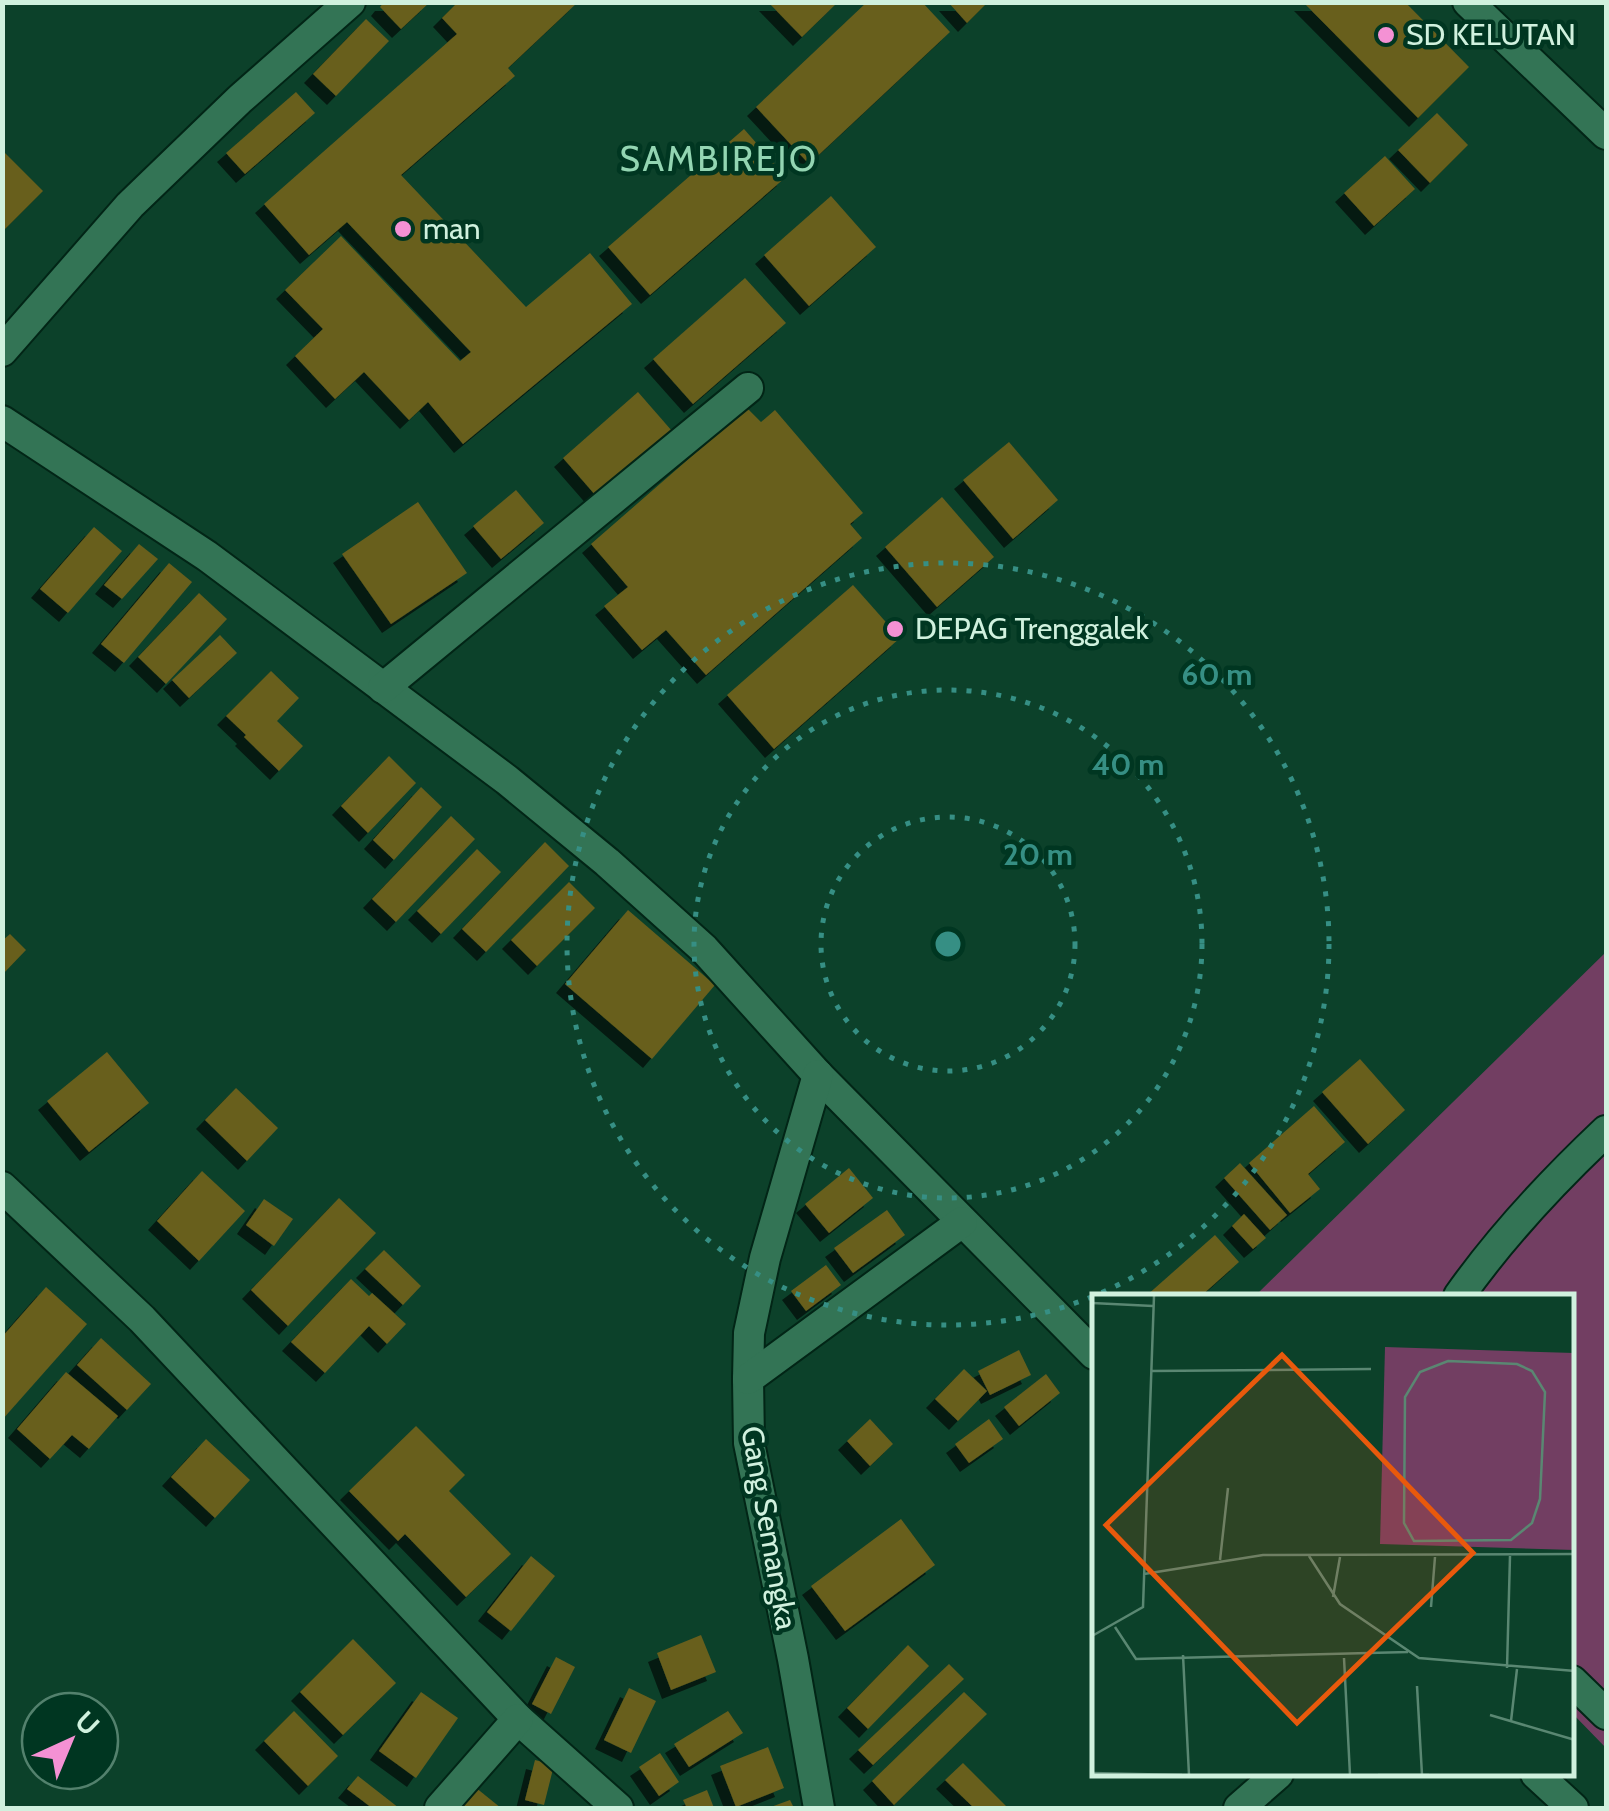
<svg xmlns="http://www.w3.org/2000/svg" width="1609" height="1811" font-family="Cabin,sans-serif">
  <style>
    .green { fill: #723e62 }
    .building { fill: #685e1d; filter: url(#shadow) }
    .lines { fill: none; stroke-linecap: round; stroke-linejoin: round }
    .minor-casing { stroke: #022516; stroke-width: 34 }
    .minor { stroke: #337455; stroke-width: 30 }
    .ring { fill: none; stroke: #368f84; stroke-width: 5; stroke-dasharray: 5 10 }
    .poi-dot { fill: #f491d4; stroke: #003621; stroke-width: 4 }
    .labels { text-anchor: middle; stroke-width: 9; stroke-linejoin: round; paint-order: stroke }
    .poi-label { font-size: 30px; fill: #d0f1de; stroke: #003621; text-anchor: start }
    .street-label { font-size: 30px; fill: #d0f1de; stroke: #003621 }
    .quarter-label { font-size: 35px; letter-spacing: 2.5px; fill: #93d5b2; stroke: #003621 }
    .inset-road { fill: none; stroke: #5a8772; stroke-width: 2.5 }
    .view { fill: #e8590c; fill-opacity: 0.15; stroke: #e8590c; stroke-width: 5 }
    .inset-edge { fill: none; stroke: #d0f1de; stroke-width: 5 }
    .centre { fill: #368f84; stroke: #003621; stroke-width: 5 }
    .ring-label { font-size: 30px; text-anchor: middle; font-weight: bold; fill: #368f84; stroke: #003621; stroke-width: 9; stroke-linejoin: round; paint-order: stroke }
  </style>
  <defs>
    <filter id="shadow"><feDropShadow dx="-9" dy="9" stdDeviation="0" flood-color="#0009"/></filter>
  </defs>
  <rect width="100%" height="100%" fill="#0c412a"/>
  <polygon class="green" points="1606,952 1606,1748 1572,1713 1572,1296 1255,1296"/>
  <g class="building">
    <polygon points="384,2 430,2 401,29 380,7"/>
    <polygon points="458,2 578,2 508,68 515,76 401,175 526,307 590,253 632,304 463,444 428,402 409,420 364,372 335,399 295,356 323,329 285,290 341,236 460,361 471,352 347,222 309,255 264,204 457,34 442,18"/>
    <polygon points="768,2 838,2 802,37"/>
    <polygon points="867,2 922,2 950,32 809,164 756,107"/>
    <polygon points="948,2 988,2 967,23"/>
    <polygon points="1303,2 1405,2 1469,67 1418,118"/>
    <polygon points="366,19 389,41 336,96 313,74"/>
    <polygon points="296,92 315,113 245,174 226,153"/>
    <polygon points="1437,113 1468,145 1430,183 1398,150"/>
    <polygon points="744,129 786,177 650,295 608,247"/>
    <polygon points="2,150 43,191 2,232"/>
    <polygon points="1385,156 1415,189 1374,226 1344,193"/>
    <polygon points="831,196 876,247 809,306 764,255"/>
    <polygon points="745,278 786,323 693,404 653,359"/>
    <polygon points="638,392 672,431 597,497 563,458"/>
    <polygon points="747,408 761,422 775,410 863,513 850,524 862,538 706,675 666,630 642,650 604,606 628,587 591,544"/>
    <polygon points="1009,442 1058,500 1013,539 963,480"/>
    <polygon points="516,490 544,523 501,559 473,526"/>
    <polygon points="942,497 994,557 937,607 885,547"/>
    <polygon points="418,502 467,573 391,624 342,554"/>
    <polygon points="94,527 122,551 68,613 40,589"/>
    <polygon points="139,544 158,559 122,599 104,585"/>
    <polygon points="169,563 192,582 124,663 101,644"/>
    <polygon points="853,585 900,638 774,749 727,695"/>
    <polygon points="199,593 227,619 166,684 138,657"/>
    <polygon points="220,635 237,653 189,698 172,680"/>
    <polygon points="271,671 299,698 277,721 303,746 279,771 244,737 246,735 226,716"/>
    <polygon points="389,756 416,783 368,833 341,806"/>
    <polygon points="421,787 442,807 394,860 373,840"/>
    <polygon points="451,816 475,839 396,922 372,899"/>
    <polygon points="545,842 569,866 486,952 462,929"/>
    <polygon points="477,849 501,872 441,934 417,911"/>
    <polygon points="569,882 595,908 537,966 511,940"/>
    <polygon points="628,910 715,985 652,1059 565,984"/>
    <polygon points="10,934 26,950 2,975 2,941"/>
    <polygon points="107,1052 149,1103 89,1152 47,1101"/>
    <polygon points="1360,1059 1405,1110 1368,1144 1322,1092"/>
    <polygon points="236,1088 278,1128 247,1161 205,1120"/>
    <polygon points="1314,1106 1345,1142 1308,1174 1320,1189 1290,1213 1249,1163"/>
    <polygon points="1240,1163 1287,1215 1270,1230 1224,1178"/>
    <polygon points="849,1168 873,1198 829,1233 805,1204"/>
    <polygon points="202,1171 245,1211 199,1261 157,1221"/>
    <polygon points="339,1198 376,1233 288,1326 251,1290"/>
    <polygon points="264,1199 293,1219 274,1246 246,1225"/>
    <polygon points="887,1210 905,1235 853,1273 834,1248"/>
    <polygon points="1244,1214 1266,1238 1253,1249 1232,1226"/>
    <polygon points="1215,1235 1239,1262 1201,1296 1146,1296"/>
    <polygon points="384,1250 421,1286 403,1305 365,1269"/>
    <polygon points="826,1265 841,1285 806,1311 791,1291"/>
    <polygon points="351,1279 369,1296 372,1293 406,1324 387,1344 369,1326 325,1373 291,1342"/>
    <polygon points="46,1287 87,1324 2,1420 2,1337"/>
    <polygon points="101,1338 151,1384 127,1410 77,1365"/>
    <polygon points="1019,1350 1031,1375 990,1395 978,1371"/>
    <polygon points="964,1369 987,1391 958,1421 935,1399"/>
    <polygon points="66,1372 118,1416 89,1449 72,1435 50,1459 17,1429"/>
    <polygon points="1046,1374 1060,1393 1019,1426 1004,1407"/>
    <polygon points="870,1419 893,1444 870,1466 847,1441"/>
    <polygon points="989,1419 1003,1439 969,1463 955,1444"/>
    <polygon points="416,1426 465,1475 449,1491 511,1554 466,1597 405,1534 398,1541 349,1491"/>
    <polygon points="206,1439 250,1480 215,1518 171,1477"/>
    <polygon points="901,1519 935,1565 845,1631 811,1586"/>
    <polygon points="531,1556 555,1576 511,1631 487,1612"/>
    <polygon points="701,1635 716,1672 671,1690 657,1653"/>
    <polygon points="353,1639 396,1683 343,1735 300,1692"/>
    <polygon points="908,1645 929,1666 868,1729 847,1708"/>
    <polygon points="556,1657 575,1667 551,1714 532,1704"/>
    <polygon points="949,1664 964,1679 873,1765 858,1750"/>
    <polygon points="629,1688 656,1701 631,1753 604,1740"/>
    <polygon points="421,1692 458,1718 416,1778 379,1751"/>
    <polygon points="964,1692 987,1714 894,1805 872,1781"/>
    <polygon points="294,1711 338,1756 308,1786 264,1741"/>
    <polygon points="728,1711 743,1733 689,1767 674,1744"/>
    <polygon points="768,1747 784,1788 736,1807 720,1766"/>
    <polygon points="660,1753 679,1782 659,1796 639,1767"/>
    <polygon points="535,1760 554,1765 544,1805 525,1800"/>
    <polygon points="963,1763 1008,1808 974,1808 945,1780"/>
    <polygon points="358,1776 399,1808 372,1808 347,1789"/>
    <polygon points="475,1787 501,1808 456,1808"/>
    <polygon points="707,1790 714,1808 687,1808 683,1800"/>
    <polygon points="790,1800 794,1808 768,1808"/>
  </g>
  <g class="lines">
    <defs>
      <g id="minor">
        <polyline points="1468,2 1606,134"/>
        <polyline points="2,351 130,205 240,99 350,2"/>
        <polyline points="2,421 207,556 507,780 607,862 704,949 818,1075 1094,1354"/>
        <polyline points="383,688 748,388"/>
        <polyline points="818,1075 765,1258 749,1333 748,1379 749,1443 793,1659 819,1808"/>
        <polyline points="2,1187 142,1319 518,1719 618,1808"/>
        <path d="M1459,1296C1502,1235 1552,1182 1606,1131"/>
        <polyline points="748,1379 962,1222"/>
        <polyline points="1572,1681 1606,1714"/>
        <polyline points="1536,1774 1573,1808"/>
        <polyline points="440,1808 518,1719"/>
        <polyline points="1239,1808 1278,1774"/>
      </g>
    </defs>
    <use href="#minor" class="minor-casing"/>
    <use href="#minor" class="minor"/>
  </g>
  <g class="ring">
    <circle cx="948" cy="944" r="127"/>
    <circle cx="948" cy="944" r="254"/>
    <circle cx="948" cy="944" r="381"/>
  </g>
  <g class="poi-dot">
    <circle cx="1386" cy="35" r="10"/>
    <circle cx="403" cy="229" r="10"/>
    <circle cx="895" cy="629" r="10"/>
  </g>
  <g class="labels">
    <g class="poi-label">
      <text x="1406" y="45">SD KELUTAN</text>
      <text x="423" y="239">man</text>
      <text x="915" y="639">DEPAG Trenggalek</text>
    </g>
    <g class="street-label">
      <text transform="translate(769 1528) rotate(80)" y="10">Gang Semangka</text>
    </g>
    <g class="quarter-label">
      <text x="719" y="171">SAMBIREJO</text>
    </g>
  </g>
  <g transform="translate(1092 1294)">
    <rect width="482" height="482" fill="#0c412a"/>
    <path d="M293,53L482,59V256L288,250Z" fill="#723e62"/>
    <path class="inset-road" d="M0,9L61,12M356,67L425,70L440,77L453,98L448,205L440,229L419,246L322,247L312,229L313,103L328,78ZM59,77L279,75M217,262L248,310L327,364L483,377M128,266L136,194M52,280L171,261L483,260M241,303L248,263M339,313L343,263M23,333L44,365L316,358M0,342L51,313L62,2M91,361L97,481M252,364L258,481M415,374L418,262M325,392L330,481M398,421L483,446M419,427L425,375M0,479L90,481M286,481H337"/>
    <path class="view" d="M190,61L381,259L205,429L14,231Z"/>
    <rect width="482" height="482" class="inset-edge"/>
  </g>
  <circle cx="948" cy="944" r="15" class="centre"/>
  <g class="ring-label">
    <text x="1217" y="685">60 m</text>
    <text x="1128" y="775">40 m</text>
    <text x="1038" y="865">20 m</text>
  </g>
  <rect width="1609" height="1811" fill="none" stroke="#d0f1de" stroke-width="10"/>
  <g transform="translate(70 1741) rotate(44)"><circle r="48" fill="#003621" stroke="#53816d" stroke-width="2.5"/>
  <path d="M0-8L18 38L0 25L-18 38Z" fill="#f491d4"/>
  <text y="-15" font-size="28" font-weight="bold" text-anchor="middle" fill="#d0f1de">U</text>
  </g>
</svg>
